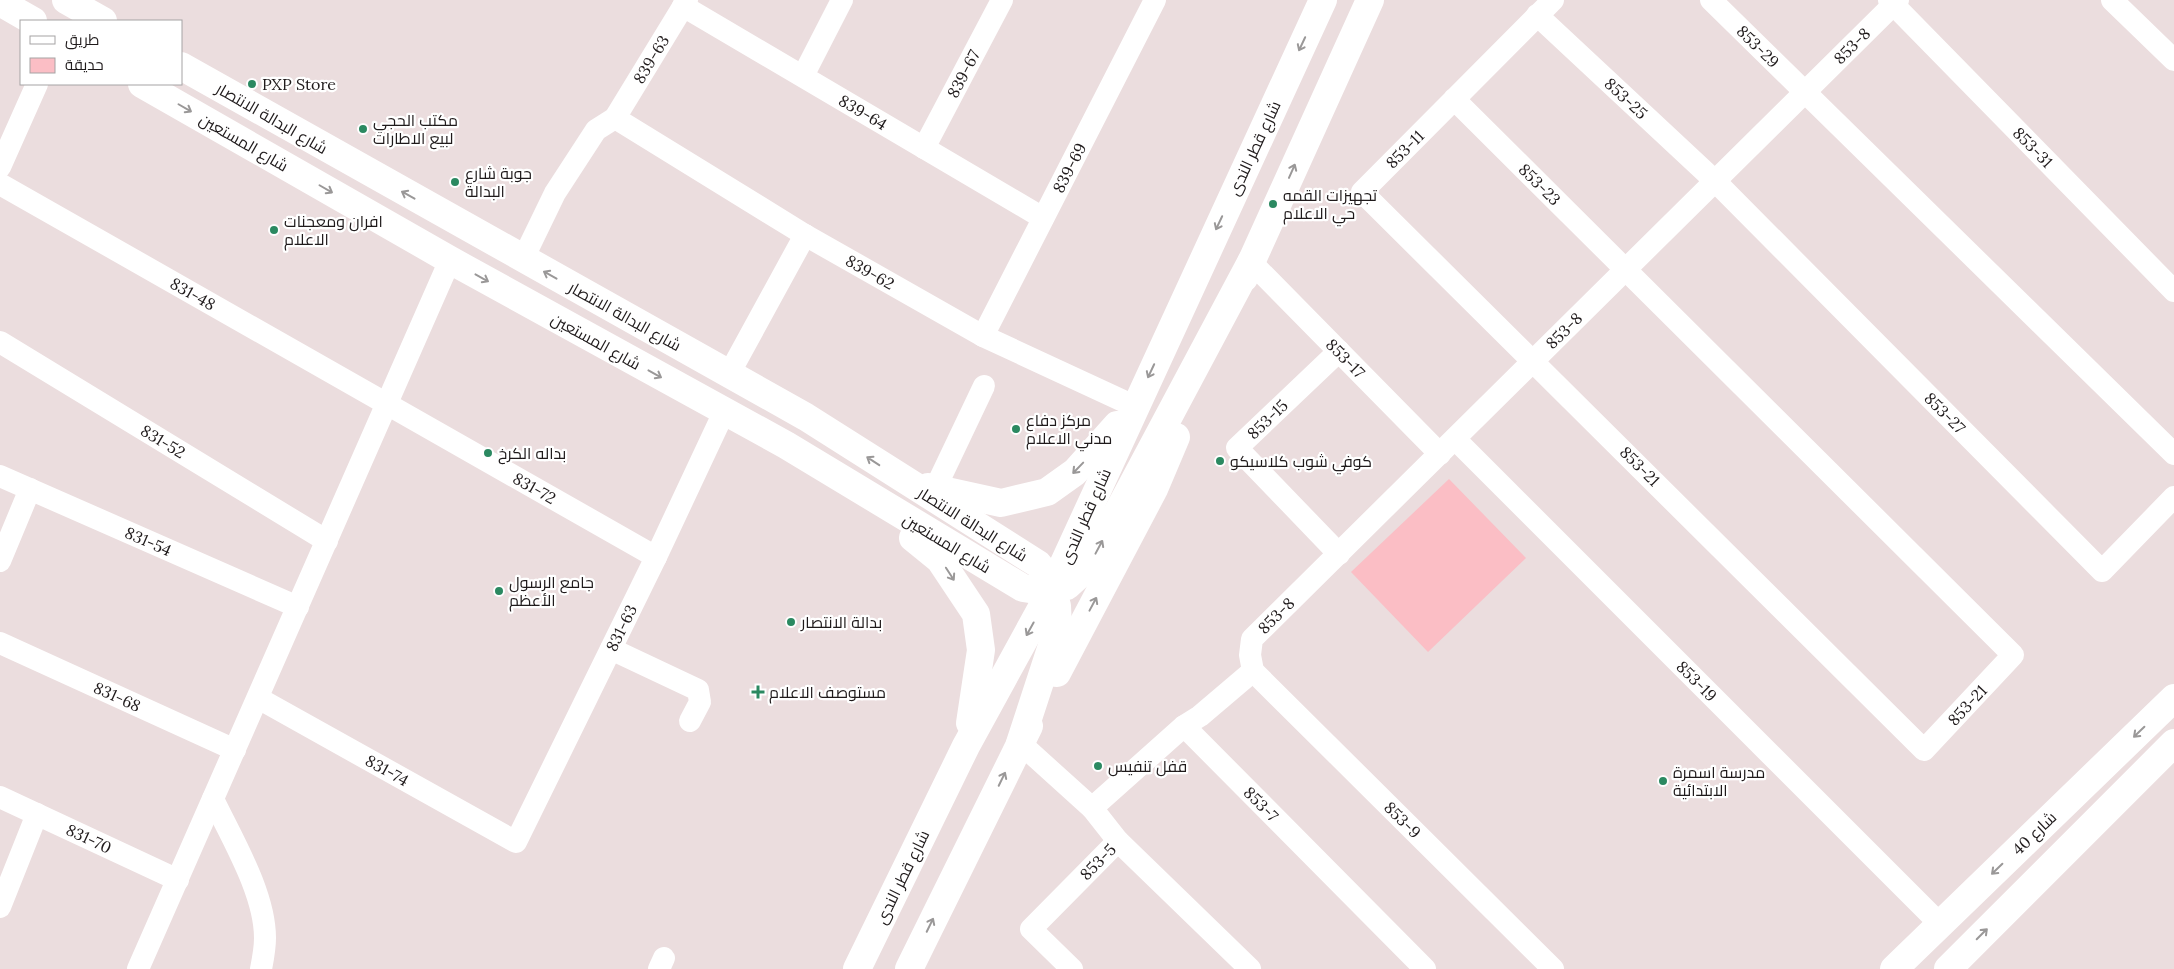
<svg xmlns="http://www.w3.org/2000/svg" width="2174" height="969" font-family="Lora,Cairo,serif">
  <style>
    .green { fill: #fbbec5 }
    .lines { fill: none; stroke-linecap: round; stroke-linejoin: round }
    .minor { stroke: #fff; stroke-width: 22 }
    .major { stroke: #fff; stroke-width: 28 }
    .oneway { stroke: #9a9898 }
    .poi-dot { fill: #2b8961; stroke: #fff; stroke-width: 2 }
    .labels { text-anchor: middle; stroke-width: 4.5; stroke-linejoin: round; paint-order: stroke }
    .street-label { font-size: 16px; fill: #1f1a1b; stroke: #fff }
    .poi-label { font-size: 16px; fill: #1f1a1b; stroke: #fff; text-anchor: start }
  </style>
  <rect width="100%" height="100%" fill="#ebddde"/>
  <polygon class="green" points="1449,479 1526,558 1428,652 1351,572"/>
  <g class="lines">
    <g class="minor">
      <path id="s1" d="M1711,0L2174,454"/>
      <path id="s2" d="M1889,0L2174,291"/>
      <polyline points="2112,0 2174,60"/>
      <path id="s3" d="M683,6L1043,218"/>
      <path id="s4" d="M1537,15L1715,181L2102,571L2174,497"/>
      <polyline points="803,76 842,0"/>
      <path id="s5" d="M1454,99L2013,655L1924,750L1362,192L1553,0"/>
      <path id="s6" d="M615,118L805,235L983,336L1134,406"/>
      <path id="s7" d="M924,148L1002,0"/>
      <polyline points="0,167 37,84"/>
      <path id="s8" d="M0,184L656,557"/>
      <path id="s9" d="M523,259L555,193L596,130L615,118L687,0"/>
      <path id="s10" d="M1251,262L1440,454"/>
      <path id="s11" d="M983,336L1155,0"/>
      <path id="s12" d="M0,342L327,541"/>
      <polyline points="729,374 805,235"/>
      <path id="s13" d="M1455,439L1940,924"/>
      <path id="s14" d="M0,476L298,607"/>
      <polyline points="935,489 984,386"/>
      <path id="s15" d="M1339,554L1237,448L1339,351"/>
      <polyline points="0,561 30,489"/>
      <path id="s16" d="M0,643L235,750"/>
      <polyline points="611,649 698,690 700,702 690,721"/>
      <path id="s17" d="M1253,671L1250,655L1252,639L1898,0"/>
      <path id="s18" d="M1253,671L1553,969"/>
      <path id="s19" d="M258,698L516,842L656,557L724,412"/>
      <polyline points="1184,726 1200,716 1253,671"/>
      <polyline points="1020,743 1092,808"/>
      <path id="s20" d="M0,797L178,880"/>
      <path d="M213,799C232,839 265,893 265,938C265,949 263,959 261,969"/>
      <path id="s21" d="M1118,841L1092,808L1184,726L1425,969"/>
      <polyline points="0,907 37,814"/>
      <polyline points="138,969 450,260"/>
      <polyline points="659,969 664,958"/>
      <path id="s22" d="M1072,969L1031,929L1118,841L1250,969"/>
    </g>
    <g class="major">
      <polyline points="66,0 103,21"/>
      <polyline points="0,2 33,21"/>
      <polyline points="181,66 806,417 1038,564 1047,575 1052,589 1057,606 1058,627 1020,743"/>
      <polyline points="142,84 450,260 786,445 1023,588 1036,590 1067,586 1089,566 1251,262"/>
      <polyline points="1244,278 1370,0"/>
      <polyline points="928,487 1001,503 1047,492 1075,472 1117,425"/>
      <polyline points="913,538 940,560 976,614 981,650 970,723"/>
      <polyline points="1057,673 1154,489 1176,437"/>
      <polyline points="857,969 966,746 1052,589 1323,0"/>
      <polyline points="909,969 1029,726"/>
      <polyline points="1894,969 2174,698"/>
      <polyline points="1948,969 2174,743"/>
    </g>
  </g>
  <defs><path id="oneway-shaft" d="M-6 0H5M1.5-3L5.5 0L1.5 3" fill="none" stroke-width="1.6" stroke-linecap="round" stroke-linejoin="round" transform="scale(1.25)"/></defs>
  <g class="oneway">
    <use href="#oneway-shaft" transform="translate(1302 44) rotate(115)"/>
    <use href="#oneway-shaft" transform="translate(185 108) rotate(30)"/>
    <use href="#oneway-shaft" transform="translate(1292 171) rotate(-66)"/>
    <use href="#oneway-shaft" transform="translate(326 189) rotate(30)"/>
    <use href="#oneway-shaft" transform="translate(408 195) rotate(-151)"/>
    <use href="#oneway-shaft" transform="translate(1219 223) rotate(115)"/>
    <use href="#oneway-shaft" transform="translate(550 275) rotate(-151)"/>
    <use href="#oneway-shaft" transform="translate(482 278) rotate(29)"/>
    <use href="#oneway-shaft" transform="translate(1151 371) rotate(115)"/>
    <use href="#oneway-shaft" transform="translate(655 374) rotate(29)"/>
    <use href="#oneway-shaft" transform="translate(873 461) rotate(-147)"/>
    <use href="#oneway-shaft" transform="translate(1078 468) rotate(134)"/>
    <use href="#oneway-shaft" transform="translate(1099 547) rotate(-62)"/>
    <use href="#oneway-shaft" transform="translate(950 574) rotate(57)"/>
    <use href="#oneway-shaft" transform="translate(1093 604) rotate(-62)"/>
    <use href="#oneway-shaft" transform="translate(1030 629) rotate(119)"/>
    <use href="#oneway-shaft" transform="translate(2139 732) rotate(136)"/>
    <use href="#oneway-shaft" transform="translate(1002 779) rotate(-64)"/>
    <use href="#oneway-shaft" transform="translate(1997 869) rotate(136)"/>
    <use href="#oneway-shaft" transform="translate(930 925) rotate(-64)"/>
    <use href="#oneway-shaft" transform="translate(1982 934) rotate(-45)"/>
  </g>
  <g class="poi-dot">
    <circle cx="252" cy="84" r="5"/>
    <circle cx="363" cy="129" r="5"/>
    <circle cx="455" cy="182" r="5"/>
    <circle cx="1273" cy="204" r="5"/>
    <circle cx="274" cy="230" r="5"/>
    <circle cx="1016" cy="429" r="5"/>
    <circle cx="488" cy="453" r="5"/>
    <circle cx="1220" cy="461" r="5"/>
    <circle cx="499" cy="591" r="5"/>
    <circle cx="791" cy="622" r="5"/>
    <path d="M755.5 684.5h5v5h5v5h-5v5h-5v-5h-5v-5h5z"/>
    <circle cx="1098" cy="766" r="5"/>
    <circle cx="1663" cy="781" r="5"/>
  </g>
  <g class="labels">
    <g class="street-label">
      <text dy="6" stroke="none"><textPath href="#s1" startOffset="66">853-29</textPath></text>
      <text dy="6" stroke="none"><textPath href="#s17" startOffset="876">853-8</textPath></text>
      <text dy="6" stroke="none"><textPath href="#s9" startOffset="240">839-63</textPath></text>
      <text dy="6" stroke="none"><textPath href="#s7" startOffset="84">839-67</textPath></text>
      <text dy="6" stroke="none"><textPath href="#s4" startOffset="122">853-25</textPath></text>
      <text dy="6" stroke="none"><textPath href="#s3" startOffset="209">839-64</textPath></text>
      <text transform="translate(272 118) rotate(30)" y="6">شارع البدالة الانتصار</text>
      <text transform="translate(244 142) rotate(30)" y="6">شارع المستعين</text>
      <text transform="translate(1254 148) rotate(-65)" y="6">شارع قطر الندى</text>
      <text dy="6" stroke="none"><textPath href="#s2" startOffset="206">853-31</textPath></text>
      <text dy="6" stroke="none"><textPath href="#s5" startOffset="1771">853-11</textPath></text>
      <text dy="6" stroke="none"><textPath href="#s11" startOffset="189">839-69</textPath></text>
      <text dy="6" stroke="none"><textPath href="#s5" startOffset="121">853-23</textPath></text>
      <text dy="6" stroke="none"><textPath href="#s6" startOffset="298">839-62</textPath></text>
      <text dy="6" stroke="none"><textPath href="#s8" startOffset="222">831-48</textPath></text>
      <text transform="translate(625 316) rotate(29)" y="6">شارع البدالة الانتصار</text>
      <text dy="6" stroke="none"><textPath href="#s17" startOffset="471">853-8</textPath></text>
      <text transform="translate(596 341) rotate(29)" y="6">شارع المستعين</text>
      <text dy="6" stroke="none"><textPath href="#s10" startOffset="135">853-17</textPath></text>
      <text dy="6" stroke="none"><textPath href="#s4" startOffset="570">853-27</textPath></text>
      <text dy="6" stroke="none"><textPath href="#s15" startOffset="189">853-15</textPath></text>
      <text dy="6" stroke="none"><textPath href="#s12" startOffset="191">831-52</textPath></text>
      <text transform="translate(1640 466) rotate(45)" y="6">853-21</text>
      <text dy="6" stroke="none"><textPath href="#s8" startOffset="615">831-72</textPath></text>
      <text transform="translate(1085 516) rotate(-66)" y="6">شارع قطر الندى</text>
      <text transform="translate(973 524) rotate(32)" y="6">شارع البدالة الانتصار</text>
      <text dy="6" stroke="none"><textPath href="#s14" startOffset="162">831-54</textPath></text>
      <text transform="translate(947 543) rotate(31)" y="6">شارع المستعين</text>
      <text dy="6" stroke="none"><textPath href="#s17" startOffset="66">853-8</textPath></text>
      <text dy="6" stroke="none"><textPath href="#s19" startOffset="534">831-63</textPath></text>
      <text dy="6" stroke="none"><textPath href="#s13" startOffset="342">853-19</textPath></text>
      <text dy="6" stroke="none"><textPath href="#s16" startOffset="129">831-68</textPath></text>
      <text transform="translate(1967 705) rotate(-47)" y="6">853-21</text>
      <text dy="6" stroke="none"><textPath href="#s19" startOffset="148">831-74</textPath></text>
      <text dy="6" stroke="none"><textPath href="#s21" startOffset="275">853-7</textPath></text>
      <text dy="6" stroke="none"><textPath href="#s18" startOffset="211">853-9</textPath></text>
      <text transform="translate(2034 833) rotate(-44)" y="6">شارع 40</text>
      <text dy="6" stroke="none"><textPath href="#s20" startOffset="98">831-70</textPath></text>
      <text dy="6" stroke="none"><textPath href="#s22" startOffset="152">853-5</textPath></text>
      <text transform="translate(902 877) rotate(-64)" y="6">شارع قطر الندى</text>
    </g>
    <g class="poi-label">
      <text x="262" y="90">PXP Store</text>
      <text x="373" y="126">مكتب الحجي<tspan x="373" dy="18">لبيع الاطارات</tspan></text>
      <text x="465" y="179">جوبة شارع<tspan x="465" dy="18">البدالة</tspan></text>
      <text x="1283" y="201">تجهيزات القمه<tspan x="1283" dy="18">حي الاعلام</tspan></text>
      <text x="284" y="227">افران ومعجنات<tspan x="284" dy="18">الاعلام</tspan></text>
      <text x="1026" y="426">مركز دفاع<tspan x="1026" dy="18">مدني الاعلام</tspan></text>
      <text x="498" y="459">بداله الكرخ</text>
      <text x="1230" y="467">كوفي شوب كلاسيكو</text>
      <text x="509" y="588">جامع الرسول<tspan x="509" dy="18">الأعظم</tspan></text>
      <text x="801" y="628">بدالة الانتصار</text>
      <text x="769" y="698">مستوصف الاعلام</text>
      <text x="1108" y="772">قفل تنفيس</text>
      <text x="1673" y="778">مدرسة اسمرة<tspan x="1673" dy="18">الابتدائية</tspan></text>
    </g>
  </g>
  <rect x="20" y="20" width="162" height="65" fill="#ffffff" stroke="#a5a3a4"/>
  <rect x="30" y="36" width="25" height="8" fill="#ffffff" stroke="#a5a3a4"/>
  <text x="65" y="45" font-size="15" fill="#1f1a1b">طريق</text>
  <rect x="30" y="58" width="25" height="15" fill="#fbbec5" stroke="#a5a3a4"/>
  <text x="65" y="70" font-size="15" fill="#1f1a1b">حديقة</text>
</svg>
